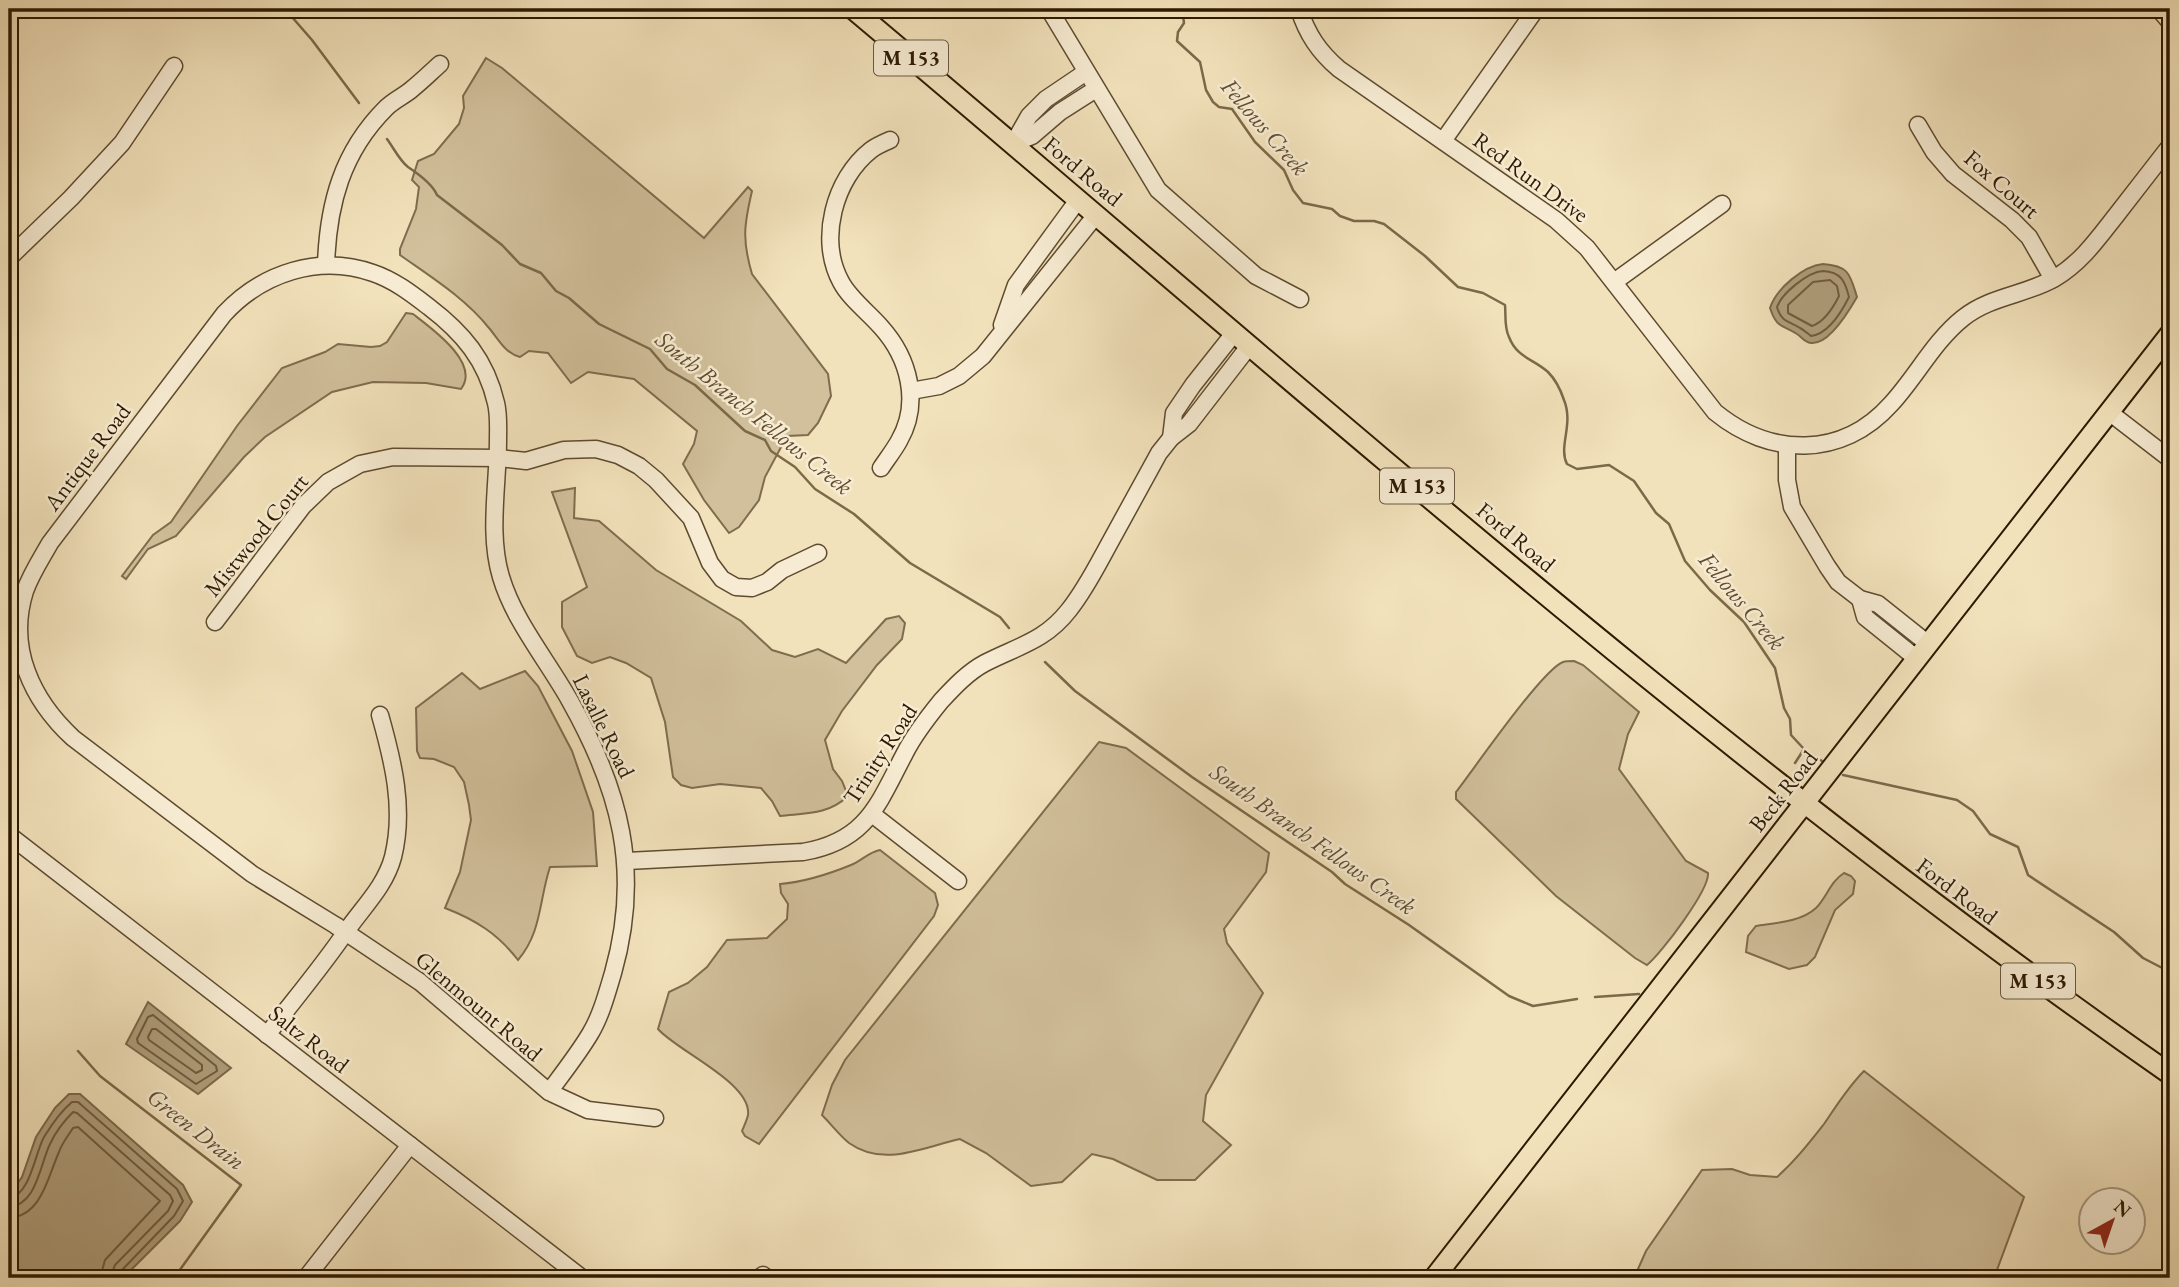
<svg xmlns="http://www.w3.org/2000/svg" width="2179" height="1287" font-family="'EB Garamond',serif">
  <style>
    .green { fill: #d1c09b; stroke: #7f6c4e; stroke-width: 2 }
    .water { fill: #af9e7b; stroke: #7b694a; stroke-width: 2 }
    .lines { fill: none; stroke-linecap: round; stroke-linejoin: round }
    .shore { stroke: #6e5c3e; stroke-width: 2 }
    .stream { stroke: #7b694a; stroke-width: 2.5 }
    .minor-casing { stroke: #5e4b2f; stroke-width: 19 }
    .major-casing { stroke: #2d1900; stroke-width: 23 }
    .minor { stroke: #f7ecd3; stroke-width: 16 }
    .major { stroke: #f2e2bb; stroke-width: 19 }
    .labels { text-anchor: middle; stroke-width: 5; stroke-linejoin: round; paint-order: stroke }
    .shield { fill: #f7ecd3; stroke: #6a583f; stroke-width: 2 }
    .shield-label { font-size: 21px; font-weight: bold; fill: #2d1900 }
    .street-label { font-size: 23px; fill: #2d1900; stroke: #f7ecd3 }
    .water-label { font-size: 24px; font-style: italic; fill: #614e31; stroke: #f7ecd3 }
  </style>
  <rect width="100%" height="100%" fill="#f2e2bb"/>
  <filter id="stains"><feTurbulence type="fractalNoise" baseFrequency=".00286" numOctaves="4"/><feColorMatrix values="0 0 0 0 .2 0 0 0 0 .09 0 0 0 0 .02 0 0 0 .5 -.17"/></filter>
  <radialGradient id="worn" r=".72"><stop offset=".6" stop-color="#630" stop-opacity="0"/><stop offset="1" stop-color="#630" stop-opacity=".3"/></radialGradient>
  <g class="green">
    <path d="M486,58L502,68L704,238L748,187L752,191C744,225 742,240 752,274L828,374L831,396L818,423L808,435L787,436L765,477L759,500L739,527L729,533L704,500L683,464L694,444L697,431L634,379L588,372L571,383L548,353L529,351L520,357C505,353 499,340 489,328C465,298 431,277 400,255V249L416,209L419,187L412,180L418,161L434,154L459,124L464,108L463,96Z"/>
    <path d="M406,313L413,314C431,328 481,363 461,389L426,383L373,382L332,392L265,437L244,457L176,536L148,549L126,579L122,576L153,535L171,522L237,426L282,368L325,352L338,344L371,347L380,346L387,342Z"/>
    <path d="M575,488L574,518L599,521L656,570L741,621L772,650L795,657L818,649L846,663L886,619L899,616L905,623L902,639L877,665L842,711L825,740L833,769L842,781L848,796C828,815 806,813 780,816L772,801L761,788L720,784L692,788L681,785L673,777L665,722L651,678L626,663L610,657L592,663L577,656L562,627V602L587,587L552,492Z"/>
    <path d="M1574,661L1583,665L1639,712L1628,734L1619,769L1686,861L1708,873C1710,889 1661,954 1647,965L1635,958L1556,896L1456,799V792C1474,769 1542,670 1563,662C1566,661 1570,661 1574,661Z"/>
    <path d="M525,671L538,686L572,751L593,812L597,866L550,867C539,900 542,932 518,960C498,934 476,920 445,908L460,872L471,820L469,805L464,782L454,767L434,759L420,758L417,751L416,708L462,673L480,689Z"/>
    <path d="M1099,742L1126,748L1269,853L1266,872L1224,929L1227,943L1263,993L1206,1095L1203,1121L1231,1145L1195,1180H1157L1113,1159L1092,1154L1062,1182L1031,1186L986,1153L960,1139C923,1147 884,1168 849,1143C839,1135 831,1124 822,1115L832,1085L845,1060Z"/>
    <path d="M880,850L935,893L938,905L934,916L759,1144L745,1136L742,1131C744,1126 747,1120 748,1115C752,1083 677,1051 658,1029L669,992L688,983L707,967L727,940L767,938L787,919L788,904L781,893L780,884C804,882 829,874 851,865C861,861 869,852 880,850Z"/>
    <path d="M1844,873L1851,876L1855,881L1853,894L1835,910L1815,957L1807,965L1789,969L1746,952L1748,936L1756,926C1775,923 1801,922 1816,908C1827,897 1830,882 1844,873Z"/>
    <path d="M1864,1071L2024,1197L1994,1278H1634L1646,1251L1702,1170L1732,1169L1750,1175L1777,1177C1795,1161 1809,1143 1824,1124C1837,1105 1848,1087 1864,1071Z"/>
  </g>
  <g class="water">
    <path d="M1823,264C1850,266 1850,275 1857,297C1849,311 1829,345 1811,343C1804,342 1802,337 1797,334C1782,324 1777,329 1770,308C1776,289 1803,266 1823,264Z"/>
    <polygon points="148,1002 231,1068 198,1094 126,1044"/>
    <polygon points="69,1094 80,1094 183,1185 192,1202 180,1221 123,1278 9,1278 9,1195 22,1177 36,1137 55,1108"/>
  </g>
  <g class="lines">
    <g class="shore">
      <path d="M1823,271C1841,272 1845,281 1849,297C1842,311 1828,334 1811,336C1807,333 1804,330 1800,328C1789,321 1781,322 1777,307C1782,293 1808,272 1823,271Z"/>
      <path d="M1830,280L1837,286L1839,296C1833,308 1824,322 1812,326L1788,313V305L1813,282Z"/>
      <polygon points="153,1015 216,1066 217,1071 196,1084 138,1043 137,1039 148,1017"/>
      <polygon points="152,1029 156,1029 202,1065 202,1070 196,1073 149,1040 148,1037"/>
      <path d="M9,1198C30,1196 35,1153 44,1137C52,1124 60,1112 72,1102H78L177,1189L183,1201L174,1216L121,1271L119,1278"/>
      <path d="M9,1207C37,1205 40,1164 50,1144C55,1133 64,1121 73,1112L77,1113L170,1195L173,1201L168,1211L115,1265L110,1278"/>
      <path d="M9,1218C42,1216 48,1176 59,1152C62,1143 68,1136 73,1128L78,1127L160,1201L105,1260L100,1278"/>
    </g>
    <g class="stream">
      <polyline points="285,9 312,40 359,103"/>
      <path d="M1182,9L1184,23L1178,32L1177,41L1200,62L1206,90L1213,102L1219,107L1232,109L1255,142L1284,170L1293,190L1303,203L1332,209L1340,216L1354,221H1374L1384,224L1425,256L1458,287L1483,293L1505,305C1506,315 1504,327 1509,337C1517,358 1534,359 1548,372C1555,379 1561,391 1564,400C1574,425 1558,446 1567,464L1577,469L1609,465L1634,481L1656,513L1669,524L1685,561L1710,590L1744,622L1775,668L1784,708L1790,719L1791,735L1804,749L1822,761"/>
      <path d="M387,139C393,147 400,161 408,167C417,173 433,185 437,195L502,245L520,264L541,273L556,291L569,298L599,324L650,349L667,369L695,385L745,431L765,440L771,451L795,467L815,489L854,514L910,563L1000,617L1009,628"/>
      <polyline points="1045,662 1075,691 1192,777 1332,872 1345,884 1409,925 1509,996 1533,1006 1577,999"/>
      <polyline points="1795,763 1804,749"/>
      <polyline points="1843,775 1957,800 1973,811 1990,834 2018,847 2028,875 2114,932 2143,958 2170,972"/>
      <polyline points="1595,997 1639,994"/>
      <polyline points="78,1051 100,1076 241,1185 174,1278"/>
    </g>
    <defs>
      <g id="minor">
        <polyline points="1049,9 1158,190 1256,276 1300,299"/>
        <path d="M1299,9C1307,34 1319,52 1339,69L1556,220L1587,248L1715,412C1770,457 1842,459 1891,404C1916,377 1934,341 1963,318C1990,296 2026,295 2055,278C2082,262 2099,237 2118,213C2135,191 2153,168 2170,146"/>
        <polyline points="2159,9 2170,22"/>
        <polyline points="1918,125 1934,152 1953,174 2012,220 2029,237 2053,279"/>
        <polyline points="1443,141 1536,9"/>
        <polyline points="1013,144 1029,116 1046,99 1086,72"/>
        <polyline points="1013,144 1032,136 1060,112 1096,89"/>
        <polyline points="9,258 71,198 122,143 174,66"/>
        <path d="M326,265C328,204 342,152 386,108C394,100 404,96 412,89C422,81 431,72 440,64"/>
        <polyline points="1614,282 1722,204"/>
        <polyline points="1002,325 1016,285 1078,200"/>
        <polyline points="1235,332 1193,385 1174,413 1171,438 1189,424 1250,345"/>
        <polyline points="911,391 939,386 959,376 983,356 1096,215"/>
        <polyline points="2109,412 2170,459"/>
        <polyline points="1787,445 1787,480 1792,507 1827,566 1838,582 1860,599 1878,604 1927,643"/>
        <path d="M881,468C887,459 894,450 899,441C921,403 909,358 881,327C868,312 850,299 841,282C818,240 834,179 871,150C876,146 883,143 890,140"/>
        <polyline points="1860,599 1865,617 1916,658"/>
        <polyline points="215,622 303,506 328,482 360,464 393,457 499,458 526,461 564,450 596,449 618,455 639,466 656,480 691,518 710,563 722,579 736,587 752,588 767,582 782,570 818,553"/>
        <polyline points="872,814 958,881"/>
        <polyline points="9,835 582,1278"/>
        <path d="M627,861L803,852C867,841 878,804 905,753C914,735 928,717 941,701C954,687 968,672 985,663C1018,646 1045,641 1069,610C1085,590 1096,568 1108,546C1125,515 1142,484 1159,453L1171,438"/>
        <path d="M267,1035C293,1001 321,968 345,933C362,908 385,887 393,857C405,809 393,761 380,715"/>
        <path d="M549,1092C563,1073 578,1054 590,1034C601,1016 607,993 613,973C642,871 620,790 570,701C547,660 514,621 501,577C488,534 498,485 498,441C498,428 499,415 496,403C486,360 463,333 429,307C412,294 394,280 373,273C319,254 262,273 224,314L50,543C41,559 31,574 25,591C7,648 32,700 73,738L252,874L335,925L420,982L549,1092L588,1110L655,1118"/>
        <polyline points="306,1278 410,1145"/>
        <polyline points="760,1278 763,1275"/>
      </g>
      <g id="major">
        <path d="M853,9C1285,372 1706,751 2170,1074"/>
        <polyline points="1434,1278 2170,334"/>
      </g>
    </defs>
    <use href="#minor" class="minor-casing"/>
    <use href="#major" class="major-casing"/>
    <use href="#minor" class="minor"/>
    <use href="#major" class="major"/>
  </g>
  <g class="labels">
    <g class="shield">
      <rect x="874" y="40.5" width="74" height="35" rx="5"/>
      <rect x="1380" y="468.5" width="74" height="35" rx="5"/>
      <rect x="2001" y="963.5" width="74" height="35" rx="5"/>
    </g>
    <g class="shield-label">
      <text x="911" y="65">M 153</text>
      <text x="1417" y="493">M 153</text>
      <text x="2038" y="988">M 153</text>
    </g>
    <g class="street-label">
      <text transform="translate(1083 171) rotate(40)" y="8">Ford Road</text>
      <text transform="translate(1531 177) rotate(36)" y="8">Red Run Drive</text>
      <text transform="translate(2002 184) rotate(41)" y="8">Fox Court</text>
      <text transform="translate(87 457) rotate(-53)" y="8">Antique Road</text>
      <text transform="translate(256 535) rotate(-51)" y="8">Mistwood Court</text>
      <text transform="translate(1516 537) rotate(40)" y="8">Ford Road</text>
      <text transform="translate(604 726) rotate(64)" y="8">Lasalle Road</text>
      <text transform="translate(880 754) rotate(-57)" y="8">Trinity Road</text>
      <text transform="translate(1783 791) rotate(-52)" y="8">Beck Road</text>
      <text transform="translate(1957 891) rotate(37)" y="8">Ford Road</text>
      <text transform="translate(479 1006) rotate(40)" y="8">Glenmount Road</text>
      <text transform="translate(309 1039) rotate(38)" y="8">Saltz Road</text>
    </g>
    <g class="water-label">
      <text transform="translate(1265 127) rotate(49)" y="8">Fellows Creek</text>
      <text transform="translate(754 413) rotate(39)" y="8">South Branch Fellows Creek</text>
      <text transform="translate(1742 601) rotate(50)" y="8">Fellows Creek</text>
      <text transform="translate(1313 839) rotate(35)" y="8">South Branch Fellows Creek</text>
      <text transform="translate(196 1129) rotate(38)" y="8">Green Drain</text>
    </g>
  </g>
  <rect width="2179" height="1287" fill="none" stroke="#f2e2bb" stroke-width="35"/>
  <rect x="10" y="10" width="2158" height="1266" fill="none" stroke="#2d1900" stroke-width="3.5"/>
  <rect x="18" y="18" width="2144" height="1252" fill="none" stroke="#2d1900" stroke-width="2"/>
  <g transform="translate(2112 1221) rotate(40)"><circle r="33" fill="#f7ecd3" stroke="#a6987f" stroke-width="2"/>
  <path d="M0-5L12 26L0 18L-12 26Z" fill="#8f2418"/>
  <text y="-10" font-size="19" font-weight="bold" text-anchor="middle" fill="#2d1900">N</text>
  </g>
  <rect width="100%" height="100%" filter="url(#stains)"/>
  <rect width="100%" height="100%" fill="url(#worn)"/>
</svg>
